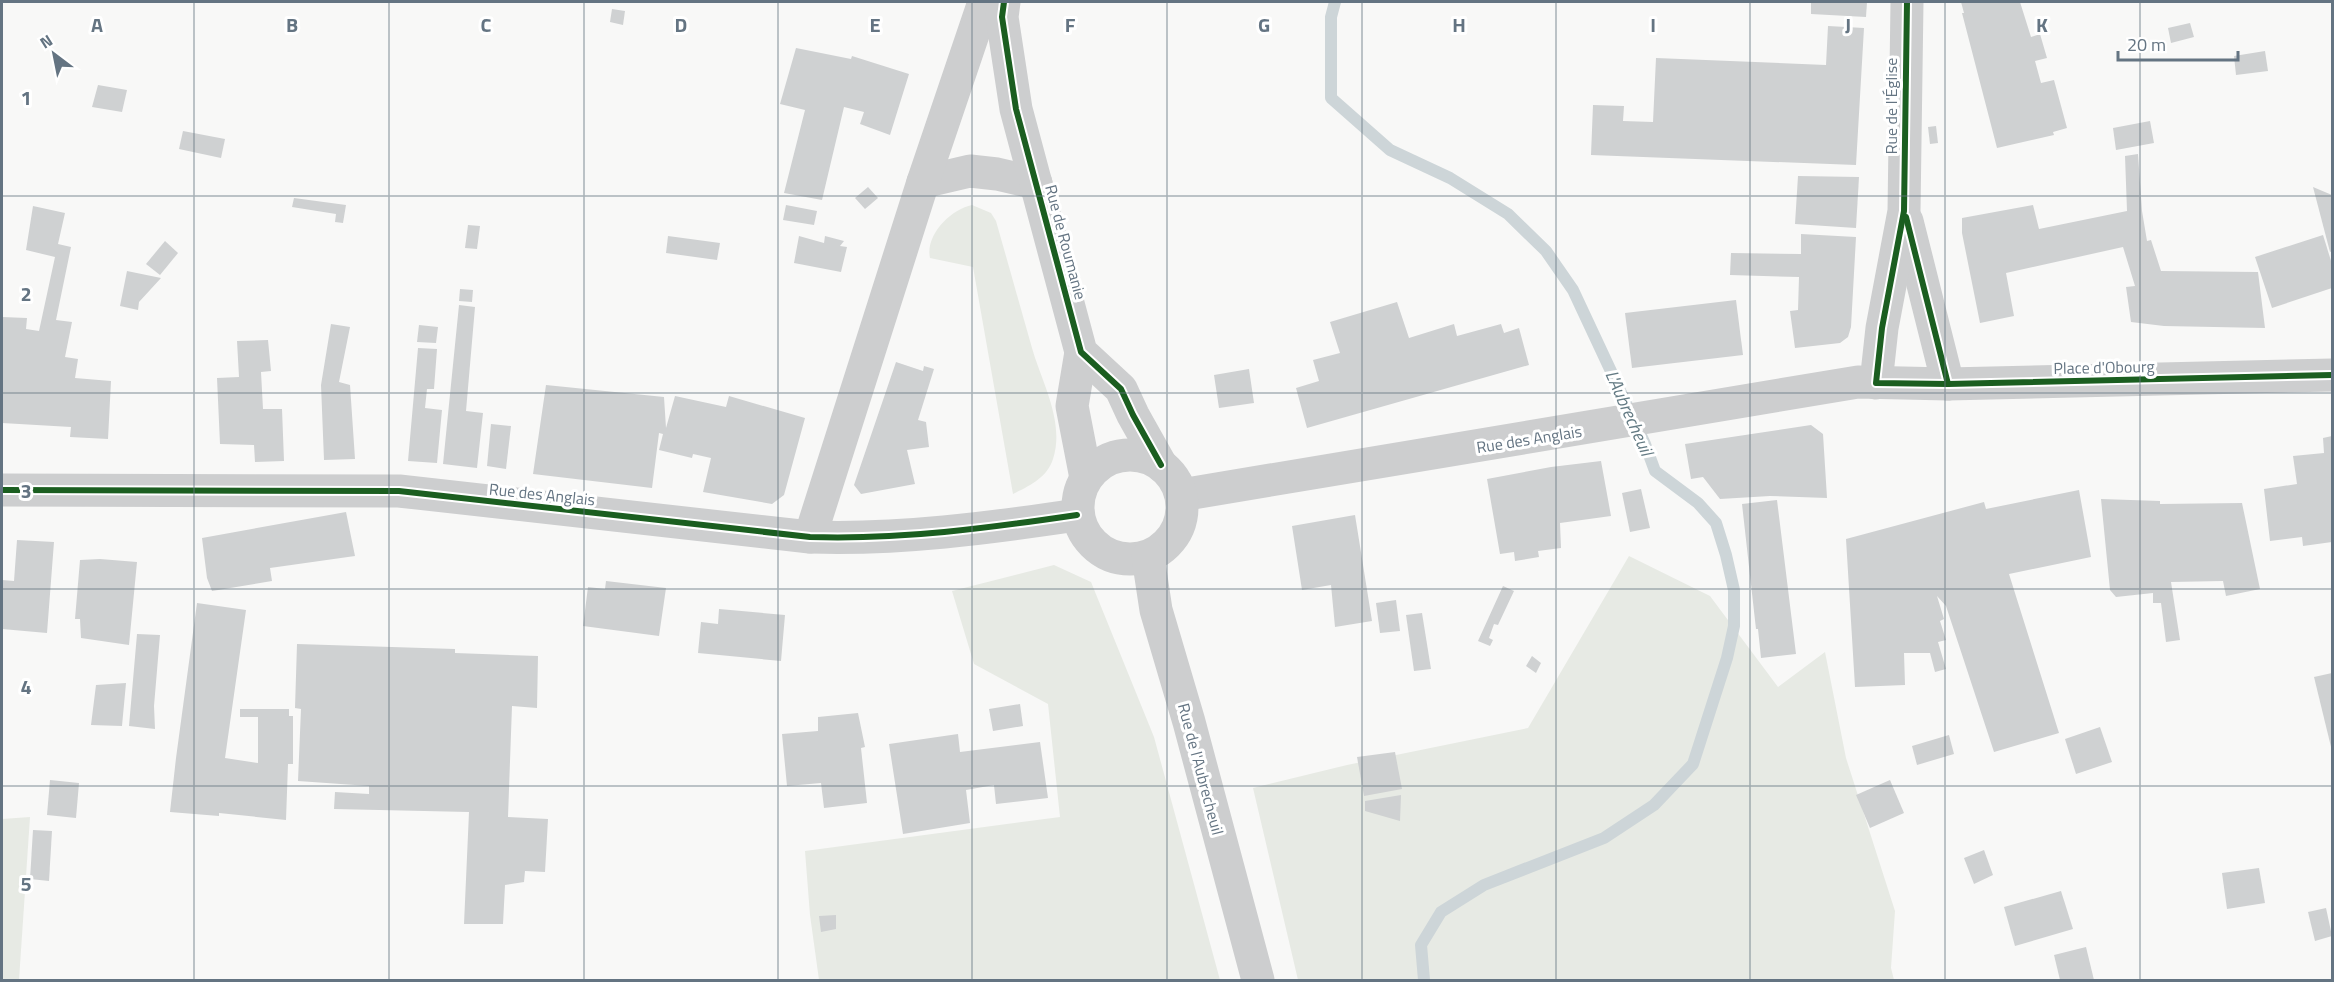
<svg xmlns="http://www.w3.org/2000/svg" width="2334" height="982" font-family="'Titillium Web',sans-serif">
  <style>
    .green { fill: #e7eae4 }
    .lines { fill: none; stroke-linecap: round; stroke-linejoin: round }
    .stream { stroke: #cdd5d8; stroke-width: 12 }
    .building { fill: #cfd1d2 }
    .minor { stroke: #cdcecf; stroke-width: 33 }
    .tertiary { stroke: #cdcecf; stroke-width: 33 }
    .cycleway-casing { stroke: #fff; stroke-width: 10 }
    .cycleway { stroke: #1b5e20; stroke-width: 6 }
    .grid { fill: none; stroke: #647482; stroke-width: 1.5; stroke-opacity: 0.55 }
    .labels { text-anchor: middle; stroke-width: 6; stroke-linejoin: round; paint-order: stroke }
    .street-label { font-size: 16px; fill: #647482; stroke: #fff }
    .water-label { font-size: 18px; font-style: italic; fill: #637a83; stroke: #fff }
    .grid-label { font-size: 20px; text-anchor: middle; font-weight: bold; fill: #647482; stroke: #fff; stroke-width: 6; stroke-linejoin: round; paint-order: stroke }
  </style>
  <rect width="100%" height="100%" fill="#f8f8f7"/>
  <g class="green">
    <path d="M972,205L991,213L996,221C1008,263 1020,306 1032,348C1042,383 1065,422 1053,459C1047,478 1029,486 1013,494L973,267L930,258C925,235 951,209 972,205Z"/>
    <polygon points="1629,556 1710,596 1778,687 1825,652 1846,758 1895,911 1891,968 1894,980 1298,980 1253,788 1347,765 1528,728"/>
    <polygon points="1054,565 1091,582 1154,737 1220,980 819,980 810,915 805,851 1060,817 1048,704 974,664 952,591"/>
    <polygon points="30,817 19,980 2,980 2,819"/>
  </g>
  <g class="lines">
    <polyline class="stream" points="1335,2 1331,17 1331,98 1390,150 1450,178 1508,214 1546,251 1573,290 1645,444 1655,471 1698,503 1716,523 1726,555 1734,590 1734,626 1727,658 1693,764 1654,805 1604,838 1484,885 1441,912 1421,945 1424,980"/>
  </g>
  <g class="building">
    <polygon points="1811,2 1867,2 1866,17 1811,14"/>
    <polygon points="1961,2 2020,2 2031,37 2040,34 2047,58 2035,61 2041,83 2054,80 2067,128 2053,132 2054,135 1997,148 1962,13 1964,13"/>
    <polygon points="612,9 625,11 623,25 610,22"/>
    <polygon points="2190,23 2194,37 2171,43 2168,28"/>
    <polygon points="1828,26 1864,28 1856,165 1591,155 1593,105 1624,106 1623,121 1653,122 1656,58 1826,65"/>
    <polygon points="796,48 851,59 852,56 909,74 890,135 860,124 864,112 844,107 822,200 784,193 805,110 780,104"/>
    <polygon points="2265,51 2268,71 2236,75 2234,56"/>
    <polygon points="98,85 127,90 122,112 92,107"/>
    <polygon points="2150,121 2154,143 2116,150 2113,128"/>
    <polygon points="1936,126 1938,143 1930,144 1928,127"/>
    <polygon points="183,131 225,139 221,158 179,149"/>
    <polygon points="2138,154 2142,211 2147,241 2151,240 2161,271 2258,272 2265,328 2164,326 2131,322 2126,287 2135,286 2123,247 2006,273 2014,316 1980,323 1962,233 1962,218 2033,205 2039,229 2127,211 2125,156"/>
    <polygon points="1798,176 1859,177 1856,228 1795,224"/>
    <polygon points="868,187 878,198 865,209 855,198"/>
    <polygon points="2313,187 2332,195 2332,251 2330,252"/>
    <polygon points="294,198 346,205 343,223 335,222 336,214 292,207"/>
    <polygon points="786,205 817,211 814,225 783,220"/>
    <polygon points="33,206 65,213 58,244 71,247 56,320 72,322 65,357 78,359 75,378 111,381 108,439 70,437 71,427 2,423 2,317 27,318 26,329 39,331 55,257 26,250"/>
    <polygon points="468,225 480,226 477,249 465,248"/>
    <polygon points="1801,234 1856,237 1851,327 1848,337 1840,343 1795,348 1790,311 1798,310 1799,277 1730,275 1731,253 1801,254"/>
    <polygon points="2323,235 2332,264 2332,288 2272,308 2255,257"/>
    <polygon points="668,236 720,243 717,260 666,253"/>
    <polygon points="799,236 824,243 825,236 844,241 840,246 847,247 841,272 794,263"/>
    <polygon points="165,241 178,253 160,275 146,264"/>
    <polygon points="127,271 161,278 139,302 138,310 120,306"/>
    <polygon points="460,289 473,290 472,302 459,301"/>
    <polygon points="1736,300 1743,355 1632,368 1625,313"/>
    <polygon points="1397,302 1409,338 1454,324 1457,336 1501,324 1504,333 1519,328 1529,365 1307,428 1296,388 1319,381 1313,360 1340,353 1330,322"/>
    <polygon points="459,305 475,307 466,411 483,413 477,468 443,464"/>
    <polygon points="331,324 350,327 339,382 350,385 355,459 324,460 321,385"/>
    <polygon points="419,325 438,327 436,343 417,342"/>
    <polygon points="268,340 271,371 261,372 263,409 282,409 284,461 255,462 254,445 220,444 217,378 239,377 237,341"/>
    <polygon points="418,348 437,349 434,389 427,389 425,408 442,410 437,463 408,461"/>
    <polygon points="896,362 923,371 924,366 934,369 918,420 926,422 929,447 907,450 915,484 861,494 854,485"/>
    <polygon points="1249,369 1254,403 1219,408 1214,375"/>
    <polygon points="546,385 664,397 666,428 675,396 726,407 729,396 805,418 784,495 772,504 703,492 711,458 693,454 692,458 659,450 663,434 659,433 652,488 533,474"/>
    <polygon points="491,424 511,426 506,469 487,466"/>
    <polygon points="1811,425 1823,434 1827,498 1770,496 1720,499 1703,477 1691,479 1685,444"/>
    <polygon points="2332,436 2332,542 2303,546 2302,537 2270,541 2264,489 2297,484 2293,456 2324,453 2323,438"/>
    <polygon points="1601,461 1611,516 1560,523 1561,548 1538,551 1539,557 1515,561 1514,552 1500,554 1487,479 1551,467"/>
    <polygon points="1641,489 1650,528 1630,532 1622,493"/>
    <polygon points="2079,490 2091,557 2009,574 2059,733 1994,752 1946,606 1937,596 1944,619 1940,621 1946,640 1938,642 1946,669 1935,672 1930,653 1904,653 1905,685 1855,687 1846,539 1984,502 1986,509"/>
    <polygon points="2101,499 2160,501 2160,504 2242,503 2260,589 2226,596 2223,581 2171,582 2180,640 2166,642 2161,603 2153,603 2153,593 2116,597 2110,590"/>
    <polygon points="1777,500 1796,654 1761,658 1758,629 1756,629 1742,504"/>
    <polygon points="346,512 355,556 270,568 272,581 212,591 207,578 202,538"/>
    <polygon points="1355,515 1372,621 1335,627 1331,585 1302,590 1292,526"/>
    <polygon points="17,540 54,542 47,633 2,629 2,580 14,581"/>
    <polygon points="100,559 137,562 129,645 81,638 80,619 75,619 80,560"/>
    <polygon points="606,581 666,588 659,636 583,626 588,587 605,589"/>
    <polygon points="1503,586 1514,591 1498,625 1494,624 1489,638 1493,640 1490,646 1478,641"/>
    <polygon points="1396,600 1400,631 1380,633 1376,603"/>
    <polygon points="197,603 246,610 225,758 258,763 258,717 240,717 240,709 289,709 289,716 293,716 293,764 288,764 286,820 219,813 219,816 170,812 176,758"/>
    <polygon points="719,609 785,615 781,661 698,653 701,622 718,624"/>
    <polygon points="1422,613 1431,669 1414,671 1406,615"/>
    <polygon points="137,634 160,635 154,706 155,729 129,726"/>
    <polygon points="297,644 455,649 455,653 538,656 537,708 512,706 508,817 548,819 545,872 525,871 524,882 505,885 503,924 464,924 469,812 334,809 335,792 369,794 369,786 298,781 301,709 295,708"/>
    <polygon points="1532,656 1541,663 1536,673 1526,666"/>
    <polygon points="2332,673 2332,751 2314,677"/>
    <polygon points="126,683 122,726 91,725 96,685"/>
    <polygon points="1020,704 1023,726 993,731 989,709"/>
    <polygon points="858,713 865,747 861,748 867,803 824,808 821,783 787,786 782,734 818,731 818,717"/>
    <polygon points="2100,727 2112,762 2076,774 2065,739"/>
    <polygon points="958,734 960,752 1040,742 1048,798 996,804 994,785 966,790 970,823 903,834 889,744"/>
    <polygon points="1949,735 1954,754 1917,765 1912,746"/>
    <polygon points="1395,752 1402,789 1364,796 1357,757"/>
    <polygon points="50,780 79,783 76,818 47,815"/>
    <polygon points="1890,780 1904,813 1870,828 1856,795"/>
    <polygon points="1401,795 1400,821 1365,811 1365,801"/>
    <polygon points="33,830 52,831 49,881 30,879"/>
    <polygon points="1984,850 1993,875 1974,884 1964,858"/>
    <polygon points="2259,868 2265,903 2227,909 2222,873"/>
    <polygon points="2061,891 2073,929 2015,946 2004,907"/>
    <polygon points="2326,908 2332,936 2315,941 2308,912"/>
    <polygon points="836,915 836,929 821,932 819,916"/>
    <polygon points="2086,947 2094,980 2060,980 2054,955"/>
  </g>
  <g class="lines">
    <g class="minor">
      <polyline points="923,182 970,171 997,174 1036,183"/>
      <polyline points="1907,221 1948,384"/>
      <polyline points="1876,383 1882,328 1904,211 1907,2"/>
      <path d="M2,490L399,491L810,537C900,540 989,528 1077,515"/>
      <polyline points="1181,495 1858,382 1948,384 2332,375"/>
      <polyline points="810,537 923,182 984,2"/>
    </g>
    <g class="tertiary">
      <polyline points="1004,2 1002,17 1016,109 1081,352 1121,389 1133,415 1161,465"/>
      <polyline points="1081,352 1072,406 1086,478"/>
      <circle cx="1130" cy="507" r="52"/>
      <polyline points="1148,557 1156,610 1189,722 1258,980"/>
    </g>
    <defs>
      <g id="cycleway">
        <polyline points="1004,2 1002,17 1016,109 1081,352 1121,389 1133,415 1161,465"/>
        <polyline points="1907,2 1904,211 1882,328 1876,383 1948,384 2332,375"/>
        <polyline points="1906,217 1948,384"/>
        <path d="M2,490L399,491L810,537C900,540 989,528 1077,515"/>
      </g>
    </defs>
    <use href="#cycleway" class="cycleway-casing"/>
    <use href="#cycleway" class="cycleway"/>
  </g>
  <path class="grid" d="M194,2V980M389,2V980M584,2V980M778,2V980M972,2V980M1167,2V980M1362,2V980M1556,2V980M1750,2V980M1945,2V980M2140,2V980M2,196H2332M2,393H2332M2,589H2332M2,786H2332"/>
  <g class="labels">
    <g class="street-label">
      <text transform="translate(1891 106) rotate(-90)" y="6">Rue de l'Église</text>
      <text transform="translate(1066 242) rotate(75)" y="6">Rue de Roumanie</text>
      <text transform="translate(2104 367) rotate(-1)" y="6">Place d'Obourg</text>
      <text transform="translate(1529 439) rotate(-9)" y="6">Rue des Anglais</text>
      <text transform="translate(542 494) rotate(6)" y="6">Rue des Anglais</text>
      <text transform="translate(1201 769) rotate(75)" y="6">Rue de l'Aubrecheuil</text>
    </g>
    <g class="water-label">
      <text transform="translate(1629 413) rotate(66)" y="6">L'Aubrecheuil</text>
    </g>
  </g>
  <g class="grid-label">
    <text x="97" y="32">A</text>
    <text x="292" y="32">B</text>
    <text x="486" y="32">C</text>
    <text x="681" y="32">D</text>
    <text x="875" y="32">E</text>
    <text x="1070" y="32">F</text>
    <text x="1264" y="32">G</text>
    <text x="1459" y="32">H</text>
    <text x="1653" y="32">I</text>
    <text x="1848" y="32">J</text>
    <text x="2042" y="32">K</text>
    <text x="26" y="105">1</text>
    <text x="26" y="301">2</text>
    <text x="26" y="498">3</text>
    <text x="26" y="694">4</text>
    <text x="26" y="891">5</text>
  </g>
  <rect width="2334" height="982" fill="none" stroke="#647482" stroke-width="6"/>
  <g transform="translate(54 54) rotate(328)" stroke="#ffffff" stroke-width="4.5" paint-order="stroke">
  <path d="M0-4.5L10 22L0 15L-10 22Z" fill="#647482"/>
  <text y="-9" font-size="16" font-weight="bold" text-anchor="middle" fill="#647482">N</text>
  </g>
  <path d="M2118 51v9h120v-9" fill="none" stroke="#647482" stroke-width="3"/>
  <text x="2127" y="51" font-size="18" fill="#647482" stroke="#ffffff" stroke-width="4.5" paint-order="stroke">20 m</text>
</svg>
